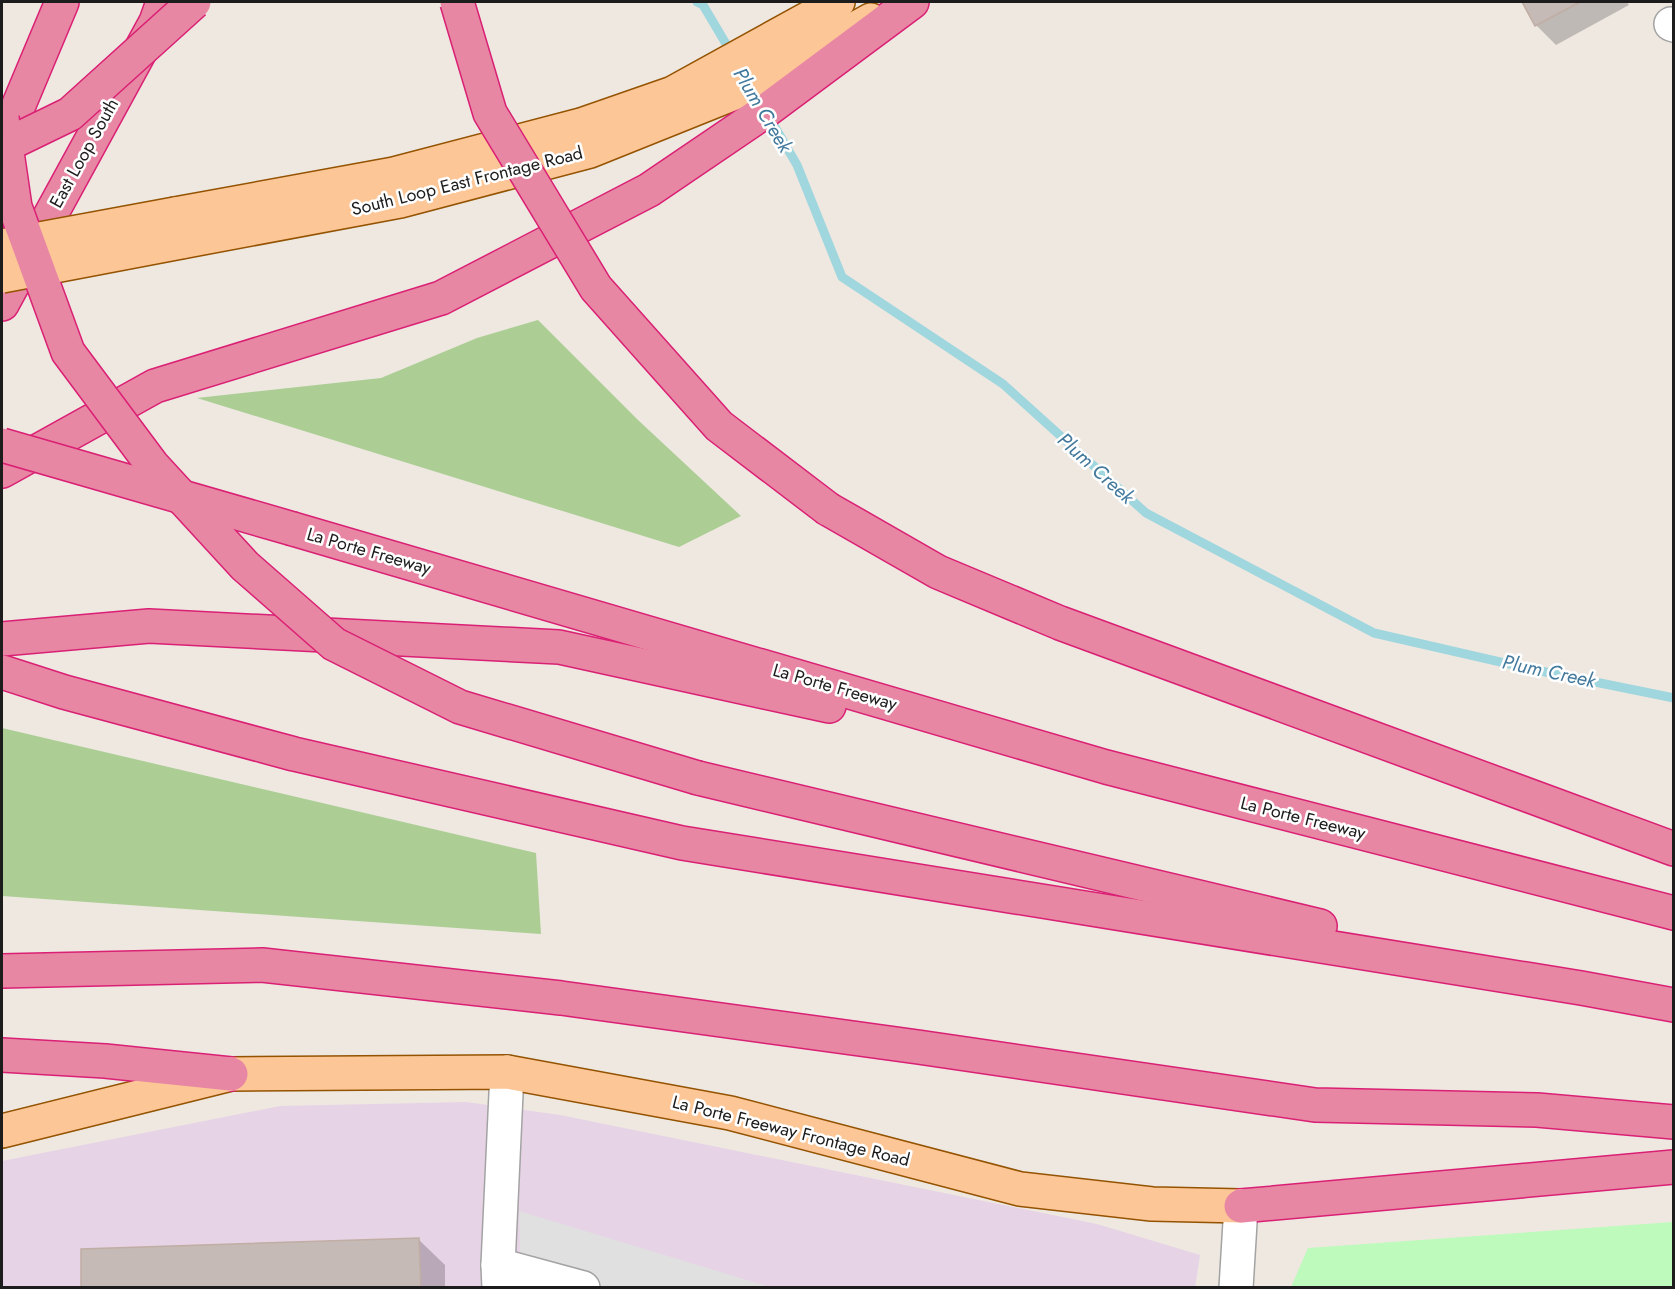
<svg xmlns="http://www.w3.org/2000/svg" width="1675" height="1289" font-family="Jost,sans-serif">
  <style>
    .industrial { fill: #e7d3e6 }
    .forest { fill: #acce95 }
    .park { fill: #befabc }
    .parking { fill: #e0e0e0 }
    .shadow { fill: #0003 }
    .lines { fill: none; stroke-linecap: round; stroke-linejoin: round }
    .stream { stroke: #a0d6dd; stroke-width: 9 }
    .building { fill: #c5bab5; stroke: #c0ada4; stroke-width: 1.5 }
    .minor-casing { stroke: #a3a3a3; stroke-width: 36 }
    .major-casing { stroke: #945300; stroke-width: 36 }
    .highway-casing { stroke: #da2074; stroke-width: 36 }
    .minor { stroke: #fff; stroke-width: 33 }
    .major { stroke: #fdc697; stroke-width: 33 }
    .highway { stroke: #e887a3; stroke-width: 33 }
    .major-bridge-casing { stroke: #945300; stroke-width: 36; stroke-linecap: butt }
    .highway-bridge-casing { stroke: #da2074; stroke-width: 36; stroke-linecap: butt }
    .major-bridge { stroke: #fdc697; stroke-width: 33 }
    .highway-bridge { stroke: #e887a3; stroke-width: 33 }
    .labels { text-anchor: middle; stroke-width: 5; stroke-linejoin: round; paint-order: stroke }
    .street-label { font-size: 18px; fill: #1c1c1c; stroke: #fff }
    .water-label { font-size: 20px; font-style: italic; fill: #42799d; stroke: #fff }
  </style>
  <rect width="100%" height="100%" fill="#eee8e1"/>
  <polygon class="industrial" points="466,1102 560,1115 1097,1224 1200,1255 1195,1288 2,1288 2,1161 280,1106"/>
  <g class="forest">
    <polygon points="538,320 638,420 741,516 679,547 197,398 381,378 477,338"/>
    <polygon points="2,728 536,853 541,934 2,896"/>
  </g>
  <polygon class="park" points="1673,1222 1673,1287 1291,1287 1308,1248"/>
  <polygon class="parking" points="519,1211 770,1287 521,1287"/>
  <g class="shadow">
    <polygon points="1523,2 1627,2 1629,5 1556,45 1536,25"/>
    <polygon points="418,1239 445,1265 445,1288 82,1288"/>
  </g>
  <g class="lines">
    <g class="stream">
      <polyline points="697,2 703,5 732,54"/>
      <polyline points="768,115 797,165 842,277 1003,384 1146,513 1374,633 1531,669 1674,698"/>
    </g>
  </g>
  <g class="building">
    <polygon points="1522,2 1580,2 1535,26"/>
    <polygon points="419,1238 421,1288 81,1288 81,1249"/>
  </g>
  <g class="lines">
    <defs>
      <g id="minor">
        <polyline points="1671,24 1674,25"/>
        <polyline points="498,1265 583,1288"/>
        <polyline points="499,1288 498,1265 507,1072"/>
        <polyline points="1236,1288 1241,1206"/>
      </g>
      <g id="major">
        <polyline points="175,214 394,174 581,125 673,93 838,2"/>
        <polyline points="181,242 400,201 590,151 752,86 871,20"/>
        <polyline points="2,1131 231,1074 507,1072 730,1113 1020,1189 1152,1204 1241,1206"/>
      </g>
      <g id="highway">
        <polyline points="2,145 62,2"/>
        <polyline points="2,304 156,22 163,2"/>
        <polyline points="2,471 155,386 441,298 649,190 764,112 912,2"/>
        <polyline points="828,509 938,572 1060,623 1674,849"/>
        <polyline points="293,529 1106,767 1674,913"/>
        <polyline points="2,639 149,626 559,647 829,706"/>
        <polyline points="2,672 64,692 294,754 682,843 1581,988 1674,1005"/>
        <polyline points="698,778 1320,926"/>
        <polyline points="2,971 262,965 561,998 918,1047 1315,1105 1537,1110 1674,1122"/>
        <polyline points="2,1055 105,1061 231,1074"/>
        <polyline points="1241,1206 1674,1167"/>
      </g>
    </defs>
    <use href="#minor" class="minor-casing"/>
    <use href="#major" class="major-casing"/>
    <use href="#highway" class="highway-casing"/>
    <use href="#minor" class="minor"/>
    <use href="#major" class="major"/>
    <use href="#highway" class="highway"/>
    <defs>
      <g id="major-bridge">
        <polyline points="2,246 175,214"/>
        <polyline points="2,276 181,242"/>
      </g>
      <g id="highway-bridge">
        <polyline points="457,2 490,113 596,288 719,426 828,509"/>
        <polyline points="2,118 15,207 68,352 153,466 245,566 334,644 460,707 698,778"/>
        <polyline points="2,147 70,114 194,2"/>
        <polyline points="2,445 293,529"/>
      </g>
    </defs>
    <use href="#major-bridge" class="major-bridge-casing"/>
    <use href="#highway-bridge" class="highway-bridge-casing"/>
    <use href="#major-bridge" class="major-bridge"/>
    <use href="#highway-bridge" class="highway-bridge"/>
  </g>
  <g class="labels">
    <g class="street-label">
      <text transform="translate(84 153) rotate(-61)" y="6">East Loop South</text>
      <text transform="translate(467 181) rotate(-14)" y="6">South Loop East Frontage Road</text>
      <text transform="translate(369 551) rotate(16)" y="6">La Porte Freeway</text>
      <text transform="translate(835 687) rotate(16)" y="6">La Porte Freeway</text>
      <text transform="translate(1303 818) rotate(14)" y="6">La Porte Freeway</text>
      <text transform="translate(791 1131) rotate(14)" y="6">La Porte Freeway Frontage Road</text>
    </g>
    <g class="water-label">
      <text transform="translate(763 110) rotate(59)" y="7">Plum Creek</text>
      <text transform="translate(1096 468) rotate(42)" y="7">Plum Creek</text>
      <text transform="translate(1549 671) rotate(12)" y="7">Plum Creek</text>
    </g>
  </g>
  <rect width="1675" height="1289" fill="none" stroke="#1c1c1c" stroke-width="6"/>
</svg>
